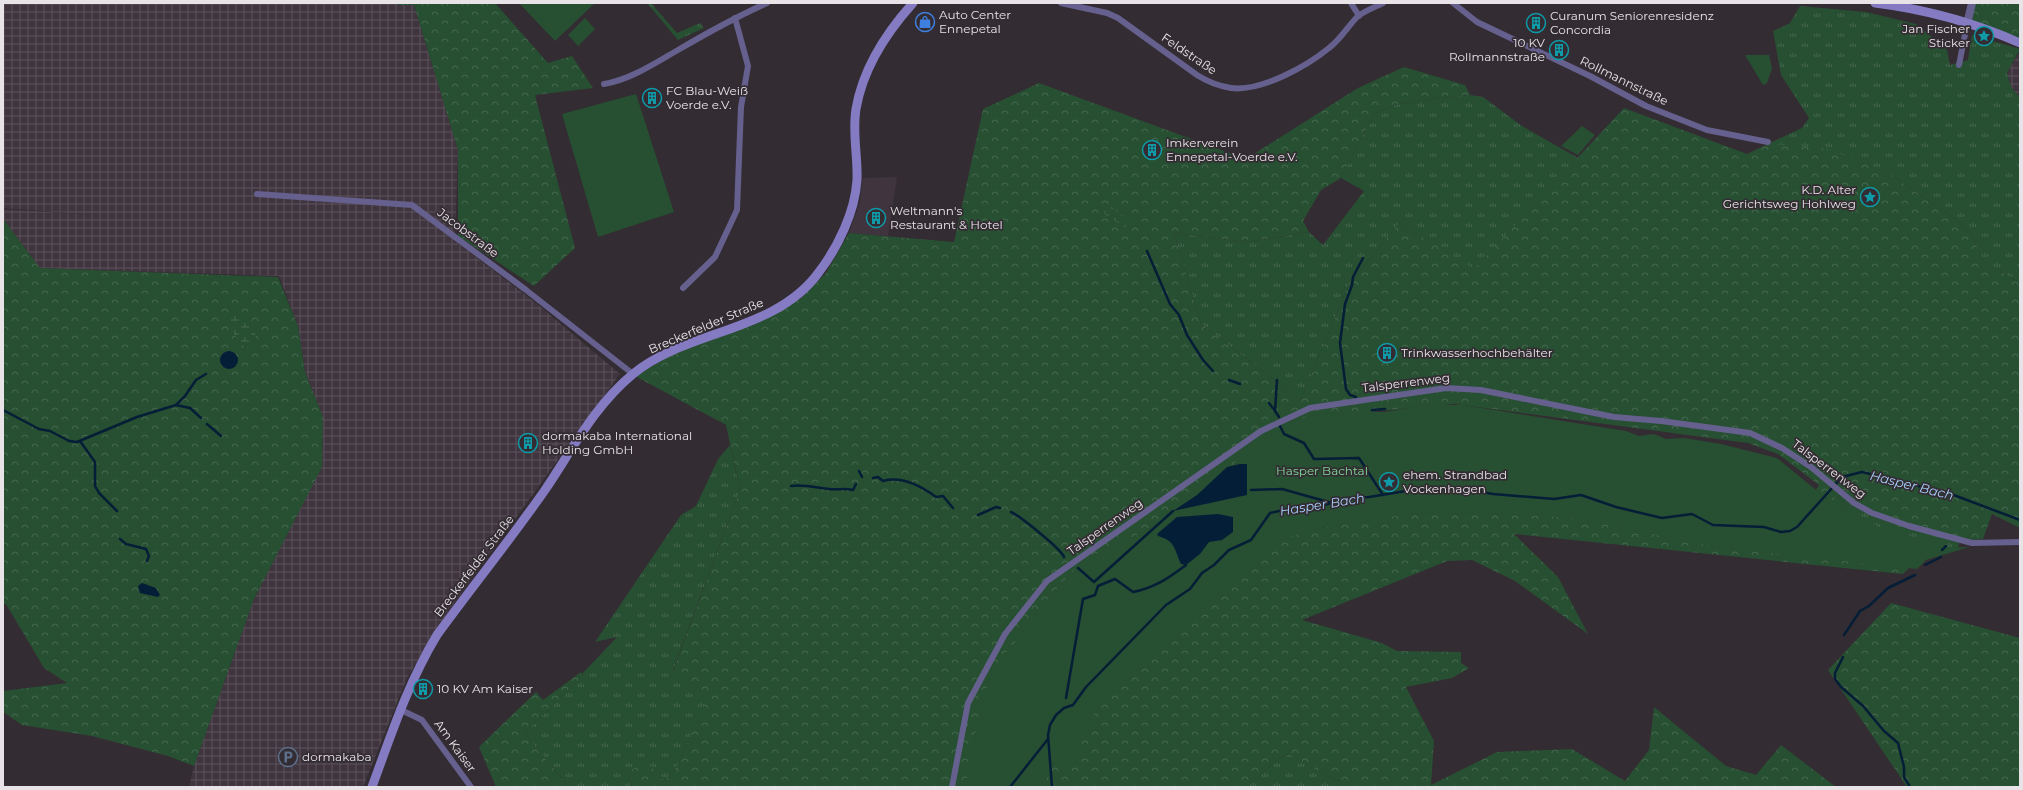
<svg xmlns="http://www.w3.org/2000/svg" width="2023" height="790" font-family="Montserrat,sans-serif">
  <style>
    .built { fill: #40353f }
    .industrial { fill: url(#industrial-grid) }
    .grass { fill: url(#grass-tufts) }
    .forest { fill: url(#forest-crowns); fill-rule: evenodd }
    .wetland { fill: url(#wetland-marsh) }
    .park { fill: #274f32 }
    .water { fill: #051e37 }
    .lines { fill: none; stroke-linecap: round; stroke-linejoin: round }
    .stream { stroke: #051e37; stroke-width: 2.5 }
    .minor { stroke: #65608d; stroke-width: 6 }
    .tertiary { stroke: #65608d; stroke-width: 8 }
    .secondary { stroke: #847bc2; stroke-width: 9 }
    .labels { text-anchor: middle; stroke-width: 3.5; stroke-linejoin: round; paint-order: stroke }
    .poi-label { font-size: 12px; fill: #e7e3e7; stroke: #332c32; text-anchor: start }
    .street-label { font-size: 12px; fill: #e7e3e7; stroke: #332c32 }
    .park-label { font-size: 12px; fill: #81d997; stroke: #332c32 }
    .water-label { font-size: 13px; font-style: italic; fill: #a6cefb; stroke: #332c32 }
  </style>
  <defs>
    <pattern id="industrial-grid" width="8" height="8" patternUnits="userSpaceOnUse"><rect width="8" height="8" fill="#40353f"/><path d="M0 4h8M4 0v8" fill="none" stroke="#5c525b"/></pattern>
    <pattern id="grass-tufts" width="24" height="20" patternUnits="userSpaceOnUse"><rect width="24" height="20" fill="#274f32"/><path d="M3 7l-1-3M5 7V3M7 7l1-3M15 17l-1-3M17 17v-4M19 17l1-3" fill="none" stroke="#466850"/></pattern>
    <pattern id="forest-crowns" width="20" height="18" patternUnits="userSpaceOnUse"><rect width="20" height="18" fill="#274f32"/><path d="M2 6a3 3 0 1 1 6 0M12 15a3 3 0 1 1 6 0" fill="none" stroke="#466850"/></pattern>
    <pattern id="wetland-marsh" width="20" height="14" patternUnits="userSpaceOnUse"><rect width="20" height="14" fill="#274f32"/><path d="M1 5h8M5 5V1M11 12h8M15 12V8" fill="none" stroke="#466850"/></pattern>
  </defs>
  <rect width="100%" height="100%" fill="#332c32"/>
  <polygon class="built" points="897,177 888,236 849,233 860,202 863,178"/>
  <g class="industrial">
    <polygon points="3,3 397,3 398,5 414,5 458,150 455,241 537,304 620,374 447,613 407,678 363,787 189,787 194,766 254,599 322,466 323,417 305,371 298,326 279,276 40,268 3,219 3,209 95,215 3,208"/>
    <polygon points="2020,51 2020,98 2011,87 2007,73"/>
  </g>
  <g class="grass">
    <polygon points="647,3 651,3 677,33 700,23 704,28 678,40"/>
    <polygon points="1800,6 1866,12 1916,24 1947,50 1950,65 1968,60 1972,35 2020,49 2007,73 2011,87 2020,98 2020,283 1983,261 1971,233 1951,216 1885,171 1768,144 1802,128 1809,118 1781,75 1773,31 1790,23"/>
    <polygon points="1470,95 1483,97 1522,126 1578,158 1474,270 1399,223 1348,286 1301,400 1201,324 1174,233 1247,242 1309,232 1323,245 1364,191 1341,178 1374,114 1391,106 1421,100"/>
    <polygon points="730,445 740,490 673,670 710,694 678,765 664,781 629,772 630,787 569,787 524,733 583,676 582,674 617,637 595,642 681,515 696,506 718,459"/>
    <polygon points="1836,497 1847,505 1926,533 1960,541 1958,548 1916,561 1804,535"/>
    <polygon points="1290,754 1331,778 1342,782 1340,787 1247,787 1279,758"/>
  </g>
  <g class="forest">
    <polygon points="397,3 495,3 548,63 572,56 593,88 535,95 575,248 534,286 458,236 458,150 414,5 398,5"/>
    <polygon points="1972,3 2020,3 2020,43 1968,23"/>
    <path d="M1404,67L1465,85L1470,95L1421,100L1391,106L1374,114L1341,178L1321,190L1303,221L1309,232L1247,242L1174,233L1201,324L1301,400L1348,286L1399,223L1474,269L1624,108L1747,154L1768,144L1825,148L1885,171L1951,216L1971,233L1983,261L2020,283V528L1992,514L1983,539L1960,541L1926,533L1847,505L1836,497L1804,535L1916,561L1903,574L1514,534L1558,577L1588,634L1515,581L1472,560L1447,561L1302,620L1382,643L1397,651L1461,652V663L1469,668L1452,678L1406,687L1434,741L1431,785L1497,752L1572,749L1625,781L1649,750L1654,707L1726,766L1756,775L1781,745L1836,787H1340L1342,782L1331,778L1289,754L1279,758L1247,787H630L629,772L645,760L664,781L678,765L709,694L673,671L740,490L726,425L635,376L682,349L770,315L800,299L826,273L849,233L954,242L983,109L1039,83L1246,159L1358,88ZM1455,404L1748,443L1778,454L1819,485L1795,525L1336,415Z"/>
    <polygon points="3,219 40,268 278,277 298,326 305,372 323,417 322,467 254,599 194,766 168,756 92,736 22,725 3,712 3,691 67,683 44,668 6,604 3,604"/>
    <polygon points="1891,603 2020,638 2020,787 1907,787 1828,670"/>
    <polygon points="581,672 583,676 524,733 569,787 496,787 479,747 536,692 543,700"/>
  </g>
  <g class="wetland">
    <polygon points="1103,203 1108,204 1131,222 1131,227 1124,227 1105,214 1102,205"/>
    <path d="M231,312L249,317L256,336L246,349C238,337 232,335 227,321Z"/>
  </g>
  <g class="park">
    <polygon points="519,3 595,3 555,41"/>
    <polygon points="585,18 595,29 578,46 568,35"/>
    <polygon points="1745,55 1769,55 1772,68 1767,83 1763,85"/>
    <polygon points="636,94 674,212 598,237 562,114"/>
    <polygon points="1582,126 1595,135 1578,155 1561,146"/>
    <path d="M1426,405H1463L1626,431L1639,436L1654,434L1666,439L1684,438L1721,444L1777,458L1827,499L1833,500L1855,515L1881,528L1928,541L1938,548L1969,547L1926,560L1917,569L1716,547L1575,518L1492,513L1408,514L1310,530L1280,540L1115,683C1096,708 1081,732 1076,764L1056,762L1042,787H965L980,711L992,670L1017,640L1045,602L1085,558L1115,547L1164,520L1185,506L1235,463L1242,447L1274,429L1308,416L1344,412H1384Z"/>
  </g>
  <g class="water">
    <circle cx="229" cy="360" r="9"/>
    <polygon points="1240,464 1247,464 1247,495 1173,511 1197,495 1227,467"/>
    <path d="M1218,514L1233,517V532L1222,540L1209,542L1200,554L1186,565L1181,564C1174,548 1175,541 1158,536L1157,534L1177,517Z"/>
    <polygon points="142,583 156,588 160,595 158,597 140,593 138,586"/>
  </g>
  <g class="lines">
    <g class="stream">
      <polyline points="1147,251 1170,304 1179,315 1187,335 1203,360 1213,371"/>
      <polyline points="1229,380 1240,384"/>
      <polyline points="1277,380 1275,411 1279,417"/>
      <polyline points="1356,397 1350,395 1346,389 1340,343 1345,304 1352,285 1353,277 1363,258"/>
      <polyline points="1269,403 1275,411"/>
      <polyline points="176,405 190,408 201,418"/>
      <polyline points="3,410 39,429 50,431 69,441 77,442 137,417 176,405 185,396 196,380 206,374"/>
      <polyline points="1372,410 1385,409"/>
      <polyline points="207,424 221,436"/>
      <polyline points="1280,426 1284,434 1304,443 1314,459 1359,458 1383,495"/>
      <polyline points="80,441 95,462 95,486 99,493 117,511"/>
      <polyline points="859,471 862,477"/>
      <path d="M873,478L878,477L883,481C901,476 921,486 936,497L943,496L953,508"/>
      <path d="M791,486C805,484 816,488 829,489C838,490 844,488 853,490L856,484"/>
      <polyline points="1251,490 1282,489 1332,503"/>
      <path d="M1011,512C1020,516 1061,549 1064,557"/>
      <polyline points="978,515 996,507 1000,508"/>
      <polyline points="120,539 126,544 146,549 149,556 147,561"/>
      <polyline points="1942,550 1946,546"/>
      <polyline points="1925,565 1941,557"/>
      <polyline points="1078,568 1094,582 1173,511"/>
      <polyline points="1844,635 1860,611 1869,606 1888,588 1915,575"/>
      <polyline points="1843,657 1835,673 1835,679 1841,687 1863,706 1884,731 1898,743 1904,767 1904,777 1910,787"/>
      <path d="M1066,698L1083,599L1095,595L1098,586L1115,579L1133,592C1154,588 1169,578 1186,565"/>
      <polyline points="1010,787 1048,739"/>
      <polyline points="1052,787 1048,735 1050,725 1056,715 1064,708 1073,705 1086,687 1166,605 1190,589 1202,573 1214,565 1229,550 1251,540 1270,513 1302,506 1324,505 1349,498 1369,497 1412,490 1459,488 1493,494 1554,499 1581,495 1616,507 1662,518 1692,514 1713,525 1764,527 1781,532 1790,531 1797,527 1842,477 1862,472 1951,494 2020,520"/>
    </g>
    <g class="minor">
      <path d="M1061,3L1107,13L1118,18L1197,75C1208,82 1218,86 1231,88C1261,92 1307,66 1329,48C1341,39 1348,26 1358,16C1365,11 1375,7 1383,3"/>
      <polyline points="1351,3 1359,16"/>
      <polyline points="1453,3 1477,22 1590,76 1646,106 1707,130 1768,142"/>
      <polyline points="1959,65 1967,24"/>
      <path d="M604,84C630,80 655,63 678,50C707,33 736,17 767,3"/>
      <polyline points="257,194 412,205 526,290 633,374"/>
      <polyline points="683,288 715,257 737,210 741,107 748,66 735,18"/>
      <polyline points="399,709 422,720 471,787"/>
      <polyline points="952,787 968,703 1005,634 1047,581 1261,431 1310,408 1446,388 1481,390 1614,417 1661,421 1750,433 1782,448 1811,467 1854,503 1872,513 1909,526 1972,543 2020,542"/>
    </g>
    <polyline class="tertiary" points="1967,24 1972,3"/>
    <g class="secondary">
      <path d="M1875,3C1924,9 1975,23 2020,43"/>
      <path d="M372,787C391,735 408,683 437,635C472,587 510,540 545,490C572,450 595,405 633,374C688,329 775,333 819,272C838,247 855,212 857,180C858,156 852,133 856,109C863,68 886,33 913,3"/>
    </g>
  </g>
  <defs>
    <symbol id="shop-ring" viewBox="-11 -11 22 22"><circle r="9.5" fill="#332c32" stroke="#3f7fe0" stroke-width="1.5"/><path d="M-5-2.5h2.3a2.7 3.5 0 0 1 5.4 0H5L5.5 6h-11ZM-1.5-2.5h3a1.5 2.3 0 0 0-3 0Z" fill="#3f7fe0"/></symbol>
    <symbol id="building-ring" viewBox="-11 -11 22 22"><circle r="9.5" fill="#332c32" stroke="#0f9aa8" stroke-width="1.5"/><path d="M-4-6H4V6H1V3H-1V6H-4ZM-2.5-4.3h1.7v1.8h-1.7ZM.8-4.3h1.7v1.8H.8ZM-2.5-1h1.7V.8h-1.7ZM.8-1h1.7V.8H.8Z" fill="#0f9aa8"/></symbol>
    <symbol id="sight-ring" viewBox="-11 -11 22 22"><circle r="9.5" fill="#332c32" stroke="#0f9aa8" stroke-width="1.5"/><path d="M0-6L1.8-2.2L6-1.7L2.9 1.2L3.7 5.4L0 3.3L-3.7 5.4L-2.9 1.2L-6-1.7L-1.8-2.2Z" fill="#0f9aa8"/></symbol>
    <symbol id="parking-ring" viewBox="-11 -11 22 22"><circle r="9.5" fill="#332c32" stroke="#5c6f8a" stroke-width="1.5"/><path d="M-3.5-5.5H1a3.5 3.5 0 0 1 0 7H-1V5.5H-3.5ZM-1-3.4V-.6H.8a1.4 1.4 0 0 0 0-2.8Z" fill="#5c6f8a"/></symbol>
  </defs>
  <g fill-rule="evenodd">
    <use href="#shop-ring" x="914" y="11" width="22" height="22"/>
    <use href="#building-ring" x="1525" y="12" width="22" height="22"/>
    <use href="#sight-ring" x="1973" y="25" width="22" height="22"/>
    <use href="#building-ring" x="1548" y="39" width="22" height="22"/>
    <use href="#building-ring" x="641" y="87" width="22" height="22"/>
    <use href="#building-ring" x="1141" y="139" width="22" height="22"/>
    <use href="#sight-ring" x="1859" y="186" width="22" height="22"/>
    <use href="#building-ring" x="865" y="207" width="22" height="22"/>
    <use href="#building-ring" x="1376" y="342" width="22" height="22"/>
    <use href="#building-ring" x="517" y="432" width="22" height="22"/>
    <use href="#sight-ring" x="1378" y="471" width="22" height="22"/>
    <use href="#building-ring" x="412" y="678" width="22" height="22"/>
    <use href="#parking-ring" x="277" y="746" width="22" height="22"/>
  </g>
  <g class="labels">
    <g class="poi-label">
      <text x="939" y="19">Auto Center<tspan x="939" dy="14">Ennepetal</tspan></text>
      <text x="1550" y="20">Curanum Seniorenresidenz<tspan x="1550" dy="14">Concordia</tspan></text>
      <text x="1970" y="33" text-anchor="end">Jan Fischer<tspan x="1970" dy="14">Sticker</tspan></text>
      <text x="1545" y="47" text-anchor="end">10 KV<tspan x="1545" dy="14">Rollmannstraße</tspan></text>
      <text x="666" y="95">FC Blau-Weiß<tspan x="666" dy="14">Voerde e.V.</tspan></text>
      <text x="1166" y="147">Imkerverein<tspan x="1166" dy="14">Ennepetal-Voerde e.V.</tspan></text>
      <text x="1856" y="194" text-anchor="end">K.D. Alter<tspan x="1856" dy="14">Gerichtsweg Hohlweg</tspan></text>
      <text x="890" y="215">Weltmann's<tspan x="890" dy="14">Restaurant &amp; Hotel</tspan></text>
      <text x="1401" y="357">Trinkwasserhochbehälter</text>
      <text x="542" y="440">dormakaba International<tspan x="542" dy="14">Holding GmbH</tspan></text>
      <text x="1403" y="479">ehem. Strandbad<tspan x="1403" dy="14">Vockenhagen</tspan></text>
      <text x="437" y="693">10 KV Am Kaiser</text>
      <text x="302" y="761">dormakaba</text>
    </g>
    <g class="street-label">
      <text transform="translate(1189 54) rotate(34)" y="4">Feldstraße</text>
      <text transform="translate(1624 81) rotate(26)" y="4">Rollmannstraße</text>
      <text transform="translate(468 233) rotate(37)" y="4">Jacobstraße</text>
      <text transform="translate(706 326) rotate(-23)" y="4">Breckerfelder Straße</text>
      <text transform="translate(1406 383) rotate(-7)" y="4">Talsperrenweg</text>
      <text transform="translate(1829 469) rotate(37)" y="4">Talsperrenweg</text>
      <text transform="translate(1105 527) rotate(-35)" y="4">Talsperrenweg</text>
      <text transform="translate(474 566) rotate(-53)" y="4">Breckerfelder Straße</text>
      <text transform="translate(455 746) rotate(54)" y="4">Am Kaiser</text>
    </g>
    <g class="park-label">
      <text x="1322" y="475">Hasper Bachtal</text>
    </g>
    <g class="water-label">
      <text transform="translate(1912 485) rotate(14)" y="5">Hasper Bach</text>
      <text transform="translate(1322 504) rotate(-9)" y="5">Hasper Bach</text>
    </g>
  </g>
  <rect width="2023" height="790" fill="none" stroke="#e7e3e7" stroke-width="8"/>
</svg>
